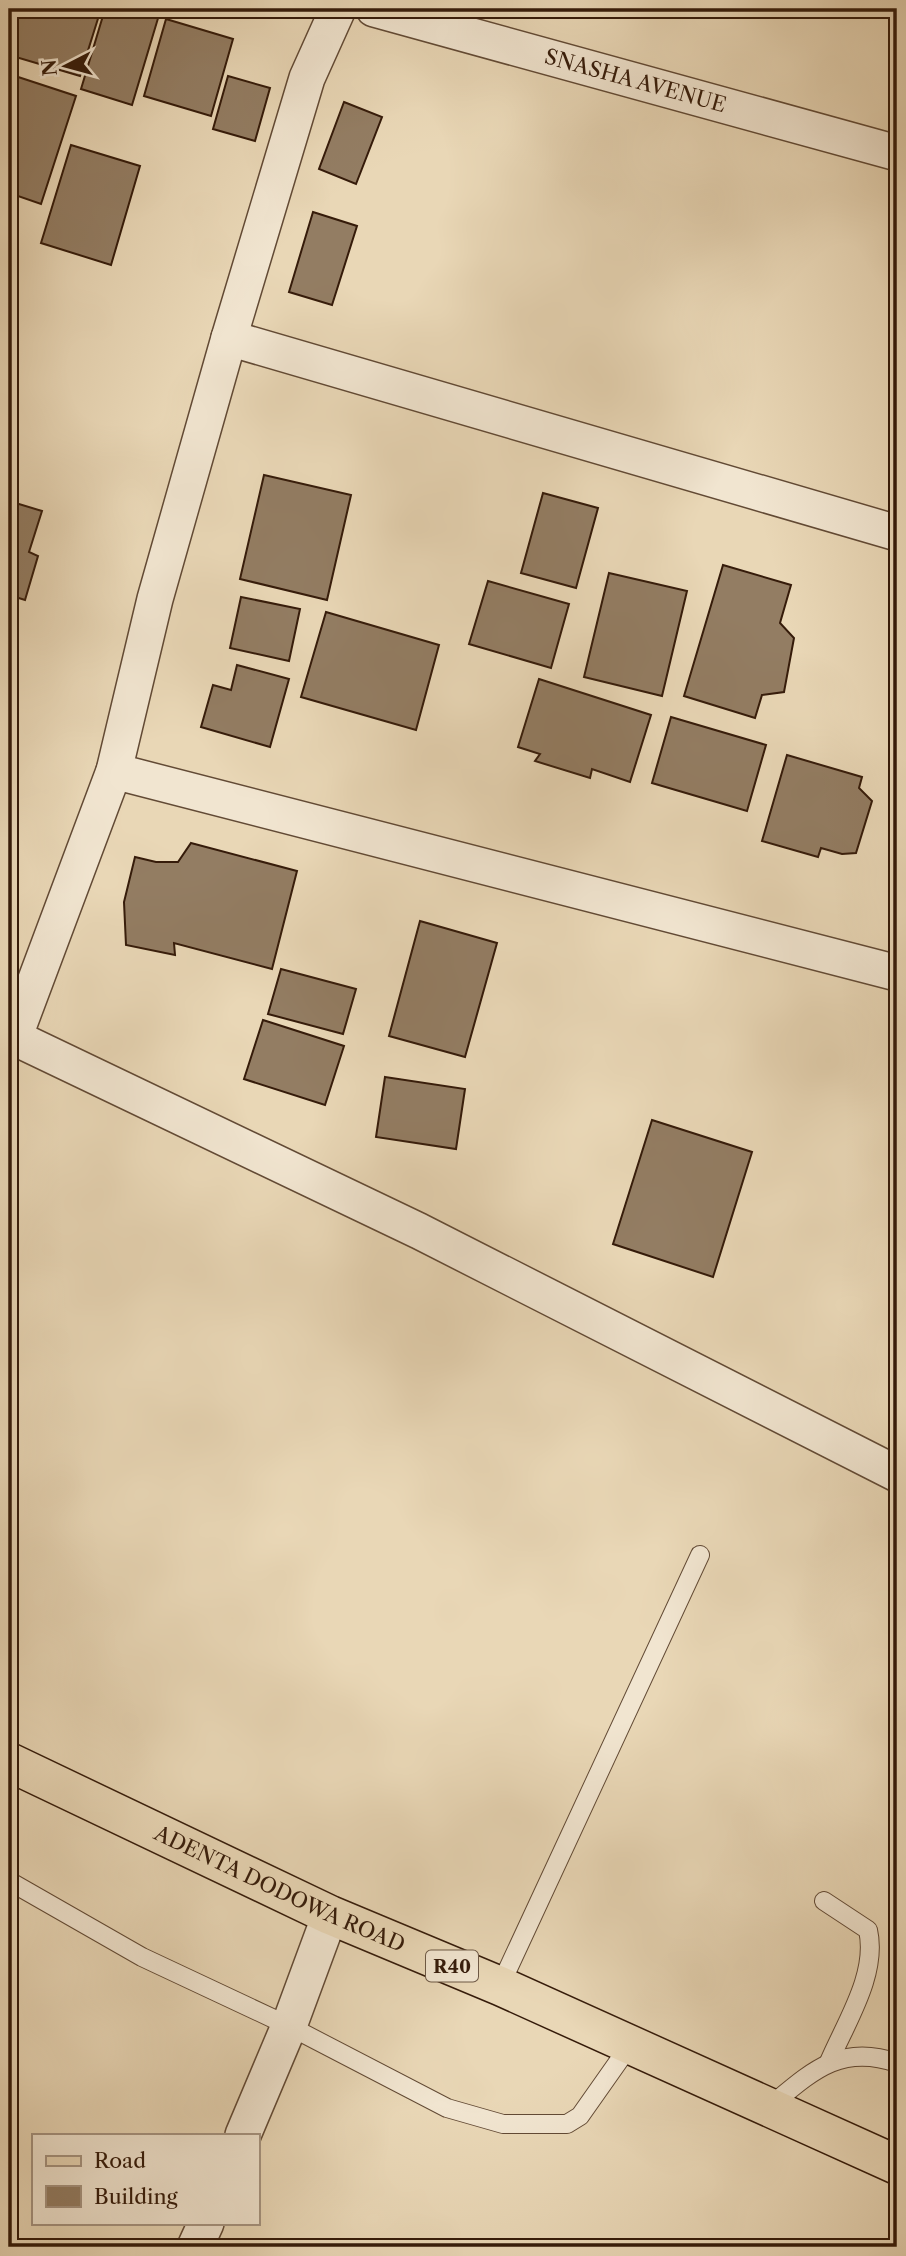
<svg xmlns="http://www.w3.org/2000/svg" width="906" height="2256" font-family="'Libre Caslon Text',serif">
  <style>
    .building { fill: #937d63; stroke: #351b0a; stroke-width: 2 }
    .lines { fill: none; stroke-linecap: round; stroke-linejoin: round }
    .lane-casing { stroke: #624a35; stroke-width: 20 }
    .street-casing { stroke: #624a35; stroke-width: 38 }
    .primary-casing { stroke: #351b0a; stroke-width: 41 }
    .lane { stroke: #f1e5d0; stroke-width: 18 }
    .street { stroke: #f1e5d0; stroke-width: 35 }
    .primary { stroke: #e9d7b6; stroke-width: 38 }
    .labels { text-anchor: middle; stroke-width: 5; stroke-linejoin: round; paint-order: stroke }
    .shield { fill: #f1e5d0; stroke: #6d5845; stroke-width: 2 }
    .shield-label { font-size: 19px; font-weight: bold; fill: #351b0a }
    .street-label { font-size: 21px; fill: #351b0a; stroke: #f1e5d0 }
  </style>
  <rect width="100%" height="100%" fill="#e9d7b6"/>
  <filter id="stains"><feTurbulence type="fractalNoise" baseFrequency=".00286" numOctaves="4"/><feColorMatrix values="0 0 0 0 .2 0 0 0 0 .09 0 0 0 0 .02 0 0 0 .5 -.17"/></filter>
  <radialGradient id="worn" r=".72"><stop offset=".6" stop-color="#630" stop-opacity="0"/><stop offset="1" stop-color="#630" stop-opacity=".3"/></radialGradient>
  <g class="building">
    <polygon points="9,9 101,9 80,76 9,55"/>
    <polygon points="105,9 139,9 159,15 132,105 81,89"/>
    <polygon points="166,19 233,39 211,116 144,96"/>
    <polygon points="9,74 76,96 41,204 12,194 14,189 9,187"/>
    <polygon points="228,76 270,88 255,141 213,129"/>
    <polygon points="344,102 382,117 356,184 319,169"/>
    <polygon points="71,145 140,166 111,265 41,243"/>
    <polygon points="313,212 357,226 332,305 289,292"/>
    <polygon points="264,475 351,495 327,600 240,579"/>
    <polygon points="543,493 598,508 576,588 521,573"/>
    <polygon points="9,501 42,511 29,552 38,556 25,600 9,595"/>
    <polygon points="723,565 791,585 780,623 794,638 784,692 762,695 755,718 684,696"/>
    <polygon points="609,573 687,591 662,696 584,677"/>
    <polygon points="488,581 569,604 551,668 469,644"/>
    <polygon points="241,597 300,609 289,661 230,648"/>
    <polygon points="326,612 439,645 416,730 301,697"/>
    <polygon points="237,665 289,679 270,747 201,727 213,685 231,690"/>
    <polygon points="539,679 651,715 630,782 592,769 590,778 535,761 540,754 518,747"/>
    <polygon points="671,717 766,745 747,811 652,783"/>
    <polygon points="9,729 17,732 9,755"/>
    <polygon points="787,755 862,777 859,788 872,801 856,853 842,854 821,848 818,857 762,841"/>
    <polygon points="191,843 297,871 272,969 174,943 175,955 126,945 124,902 135,857 156,862 178,862"/>
    <polygon points="420,921 497,943 465,1057 389,1036"/>
    <polygon points="281,969 356,989 343,1034 268,1014"/>
    <polygon points="263,1020 344,1046 325,1105 244,1079"/>
    <polygon points="385,1077 465,1089 456,1149 376,1137"/>
    <polygon points="652,1120 752,1152 713,1277 613,1244"/>
  </g>
  <g class="lines">
    <defs>
      <g id="lane">
        <polyline points="9,1881 142,1957 289,2026 447,2108 503,2124 567,2124 580,2116 630,2045"/>
        <path d="M824,1901L868,1930C878,1974 846,2022 829,2062"/>
        <polyline points="500,1986 700,1555"/>
        <path d="M769,2107C811,2072 840,2043 897,2063"/>
      </g>
      <g id="street">
        <path id="s1" d="M374,9L897,153"/>
        <polyline points="229,338 897,533"/>
        <polyline points="114,771 897,973"/>
        <polyline points="9,1035 419,1231 897,1474"/>
        <polyline points="14,1038 114,771 155,599 229,338 307,78 338,9"/>
        <polyline points="243,2135 289,2026 330,1915"/>
        <polyline points="195,2247 206,2223"/>
      </g>
      <g id="primary">
        <path id="s2" d="M9,1762L330,1915L500,1986L897,2165"/>
      </g>
    </defs>
    <use href="#lane" class="lane-casing"/>
    <use href="#street" class="street-casing"/>
    <use href="#primary" class="primary-casing"/>
    <use href="#lane" class="lane"/>
    <use href="#street" class="street"/>
    <use href="#primary" class="primary"/>
  </g>
  <g class="labels">
    <rect class="shield" x="426" y="1950.5" width="52" height="31" rx="5"/>
    <g class="shield-label">
      <text x="452" y="1973">R40</text>
    </g>
    <g class="street-label">
      <text dy="7" stroke="none"><textPath href="#s1" startOffset="271">SNASHA AVENUE</textPath></text>
      <text dy="7" stroke="none"><textPath href="#s2" startOffset="299">ADENTA DODOWA ROAD</textPath></text>
    </g>
  </g>
  <rect width="906" height="2256" fill="none" stroke="#e9d7b6" stroke-width="35"/>
  <rect x="10" y="10" width="885" height="2235" fill="none" stroke="#351b0a" stroke-width="3.5"/>
  <rect x="18" y="18" width="871" height="2221" fill="none" stroke="#351b0a" stroke-width="2"/>
  <rect x="32" y="2134" width="228" height="91" fill="#f1e5d0" stroke="#a69481" stroke-width="2"/>
  <rect x="46" y="2156" width="35" height="10" fill="#e9d7b6" stroke="#a69481" stroke-width="2"/>
  <text x="94" y="2168" font-size="21" fill="#351b0a">Road</text>
  <rect x="46" y="2186" width="35" height="21" fill="#937d63" stroke="#a69481" stroke-width="2"/>
  <text x="94" y="2204" font-size="21" fill="#351b0a">Building</text>
  <g transform="translate(66 66) rotate(264)" stroke="#f1e5d0" stroke-width="5" paint-order="stroke">
  <path d="M0-5L12 26L0 18L-12 26Z" fill="#351b0a"/>
  <text y="-10" font-size="19" font-weight="bold" text-anchor="middle" fill="#351b0a">N</text>
  </g>
  <rect width="100%" height="100%" filter="url(#stains)"/>
  <rect width="100%" height="100%" fill="url(#worn)"/>
</svg>
